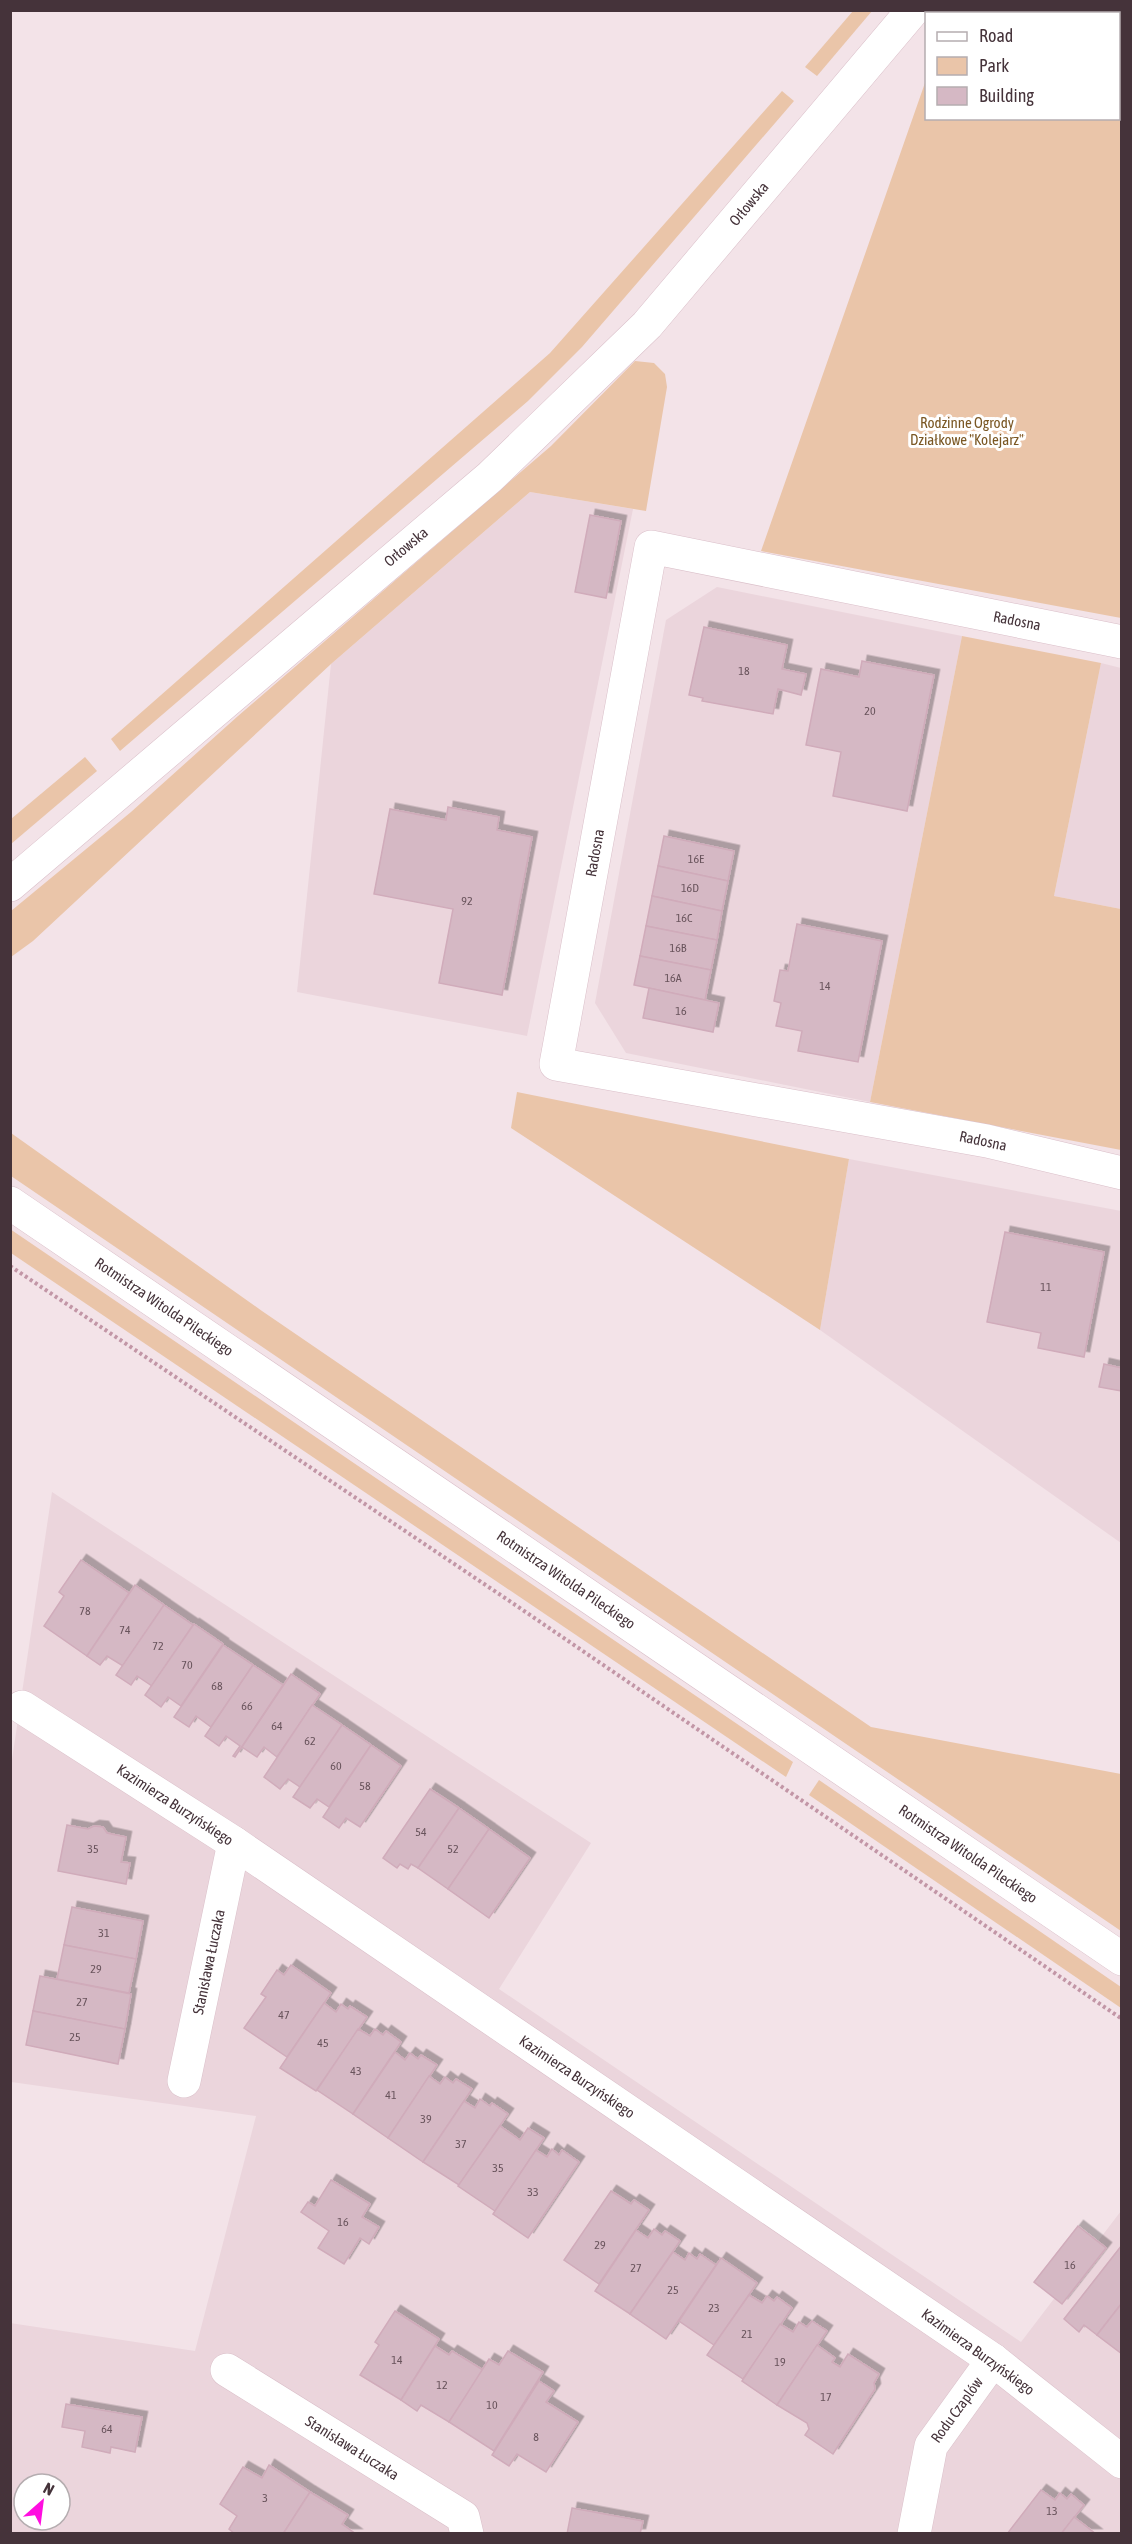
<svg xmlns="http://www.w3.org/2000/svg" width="1132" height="2544" font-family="'Asap Condensed',sans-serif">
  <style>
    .residential { fill: #ebd5dc; fill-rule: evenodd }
    .green { fill: #eac5a9 }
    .building { fill: #d5b8c4; stroke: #d0abba; stroke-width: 1.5; filter: url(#shadow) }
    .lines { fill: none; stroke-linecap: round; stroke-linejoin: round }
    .minor-casing { stroke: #dabfc9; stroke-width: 34 }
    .tertiary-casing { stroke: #dabfc9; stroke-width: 34 }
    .path { stroke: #c296a6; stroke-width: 4; stroke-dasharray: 3 3; stroke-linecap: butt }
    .minor { stroke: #fff; stroke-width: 33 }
    .tertiary { stroke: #fff; stroke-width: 33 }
    .labels { text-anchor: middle; stroke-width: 6; stroke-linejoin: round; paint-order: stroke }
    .number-label { font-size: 12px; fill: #69545c }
    .street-label { font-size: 15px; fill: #45333a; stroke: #fff }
    .park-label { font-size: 15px; fill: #7a5723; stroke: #fff }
  </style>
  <defs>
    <filter id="shadow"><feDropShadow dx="5.5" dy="-5.5" stdDeviation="0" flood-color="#0004"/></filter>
  </defs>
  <rect width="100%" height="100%" fill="#f3e3e8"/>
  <g class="residential">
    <polygon points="530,492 633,509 527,1036 297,992 331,664"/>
    <polygon points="717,587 962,636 870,1102 626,1053 595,1003 666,620"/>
    <polygon points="1101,663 1121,668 1121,909 1054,896"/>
    <polygon points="849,1159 1121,1211 1121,1543 820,1330"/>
    <path d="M52,1492L591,1843L499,1989L1021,2342L1121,2211V2533H11L10,2323L195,2351L256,2116L11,2082L10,1773ZM24,2484H60V2520H24Z"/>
  </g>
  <g class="green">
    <polygon points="853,11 872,11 817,76 805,67"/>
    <polygon points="940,11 1121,11 1121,618 761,551 926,80 926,118 1118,118 1118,14 938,13"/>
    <polygon points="782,91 794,101 582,347 528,401 479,443 120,751 111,739 550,353"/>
    <polygon points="635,361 654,363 665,374 667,387 646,511 530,492 331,664 33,941 11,957 11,911 131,812 238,716 551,446"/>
    <polygon points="962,636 1101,663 1054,896 1121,909 1121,1150 870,1102"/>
    <polygon points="85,757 97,771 11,844 11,819"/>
    <polygon points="517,1092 849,1159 820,1330 511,1128"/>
    <polygon points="11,1133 262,1311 871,1727 1121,1774 1121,1931 11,1176"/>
    <polygon points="10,1229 793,1762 786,1777 11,1253"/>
    <polygon points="819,1780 1121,1987 1121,2008 809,1795"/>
  </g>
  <g class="building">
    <polygon points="590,515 621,521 606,598 575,592"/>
    <polygon points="704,627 787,645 782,669 806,674 801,695 778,689 773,714 702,701 703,698 689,695"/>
    <polygon points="862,661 934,675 907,811 833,796 841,752 806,745 821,669 859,677"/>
    <polygon points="448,807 499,817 497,830 532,837 502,995 439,983 453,909 374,894 390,809 446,820"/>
    <polygon points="664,836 734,851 728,881 658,866"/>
    <polygon points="658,866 728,881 722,911 652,896"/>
    <polygon points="652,896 722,911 717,940 646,926"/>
    <polygon points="797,924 882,941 858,1062 798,1051 802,1031 776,1026 781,1003 774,1001 780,970 788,971"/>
    <polygon points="646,926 717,940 711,970 640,956"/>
    <polygon points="640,956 711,970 705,1000 634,985"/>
    <polygon points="649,988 719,1003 713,1032 643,1018"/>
    <polygon points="1005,1232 1104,1252 1084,1357 1038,1348 1041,1333 987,1322"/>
    <polygon points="1104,1364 1122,1368 1122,1391 1099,1387"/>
    <polygon points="81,1560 129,1593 87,1656 44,1626 64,1596 59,1592"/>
    <polygon points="135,1585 164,1605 123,1666 107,1656 100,1665 87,1656"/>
    <polygon points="164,1605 193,1625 152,1686 137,1676 131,1685 116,1675"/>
    <polygon points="194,1624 223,1644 181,1706 168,1697 161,1707 145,1695"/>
    <polygon points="223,1645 253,1665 211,1727 196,1716 189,1727 174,1717"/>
    <polygon points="253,1665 283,1685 235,1757 233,1756 240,1746 226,1736 219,1746 205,1736"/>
    <polygon points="291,1674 320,1694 277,1757 264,1747 257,1757 242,1747"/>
    <polygon points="312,1705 342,1725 300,1787 288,1779 280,1789 264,1777"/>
    <polygon points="342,1725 371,1745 329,1807 317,1799 310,1808 293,1797"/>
    <polygon points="371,1745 401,1766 360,1827 346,1818 339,1828 323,1817"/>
    <polygon points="430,1789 459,1808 418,1868 411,1864 408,1869 400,1864 397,1868 383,1858"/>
    <polygon points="459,1808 489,1829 448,1889 418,1868"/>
    <polygon points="67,1825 88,1829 94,1826 103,1827 107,1833 126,1837 121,1862 130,1863 126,1884 58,1871"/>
    <polygon points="489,1829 530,1858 489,1918 448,1889"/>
    <polygon points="72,1907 143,1921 136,1959 64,1945"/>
    <polygon points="64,1945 136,1959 129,1993 57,1979"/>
    <polygon points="291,1965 331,1993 287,2057 244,2028 266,1997 261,1994 277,1970 284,1975"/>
    <polygon points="40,1976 131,1994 125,2029 33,2011"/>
    <polygon points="324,2003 336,2012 341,2004 348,2009 350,2006 367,2017 316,2091 280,2068"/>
    <polygon points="33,2011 125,2029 118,2064 26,2045"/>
    <polygon points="358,2029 370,2036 375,2029 383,2035 386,2031 401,2042 353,2114 317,2090"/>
    <polygon points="395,2052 405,2060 410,2053 418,2059 421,2055 437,2065 388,2138 353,2114"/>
    <polygon points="429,2076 440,2084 445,2077 453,2083 456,2079 472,2089 423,2162 388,2138"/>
    <polygon points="480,2099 490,2106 492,2103 508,2114 459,2185 423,2162 464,2101 475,2108"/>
    <polygon points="500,2126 520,2140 528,2128 544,2138 495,2211 458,2186"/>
    <polygon points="552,2149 559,2155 562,2150 579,2162 528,2238 493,2214 536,2150 547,2157"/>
    <polygon points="331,2180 370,2204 362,2217 379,2227 369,2244 360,2238 344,2264 318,2248 329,2231 301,2212 308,2202 315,2206"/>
    <polygon points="611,2191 631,2204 634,2200 649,2210 599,2284 564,2260"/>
    <polygon points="1078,2226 1106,2248 1062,2304 1034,2282"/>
    <polygon points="654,2229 662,2235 665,2231 680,2241 630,2314 595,2291 636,2230 648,2238"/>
    <polygon points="1122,2245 1122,2303 1097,2335 1084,2325 1079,2332 1064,2319"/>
    <polygon points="673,2252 685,2260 689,2253 697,2259 700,2254 716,2265 666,2339 630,2314"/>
    <polygon points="721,2258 757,2283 714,2345 679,2321"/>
    <polygon points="749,2295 762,2303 767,2296 774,2301 777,2297 792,2308 743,2379 707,2355"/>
    <polygon points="1122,2303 1122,2354 1097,2335"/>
    <polygon points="395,2311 439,2339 401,2400 360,2375 379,2345 375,2342"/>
    <polygon points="812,2321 827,2331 777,2405 742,2381 780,2324 793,2332 799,2322 807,2327"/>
    <polygon points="817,2345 835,2358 832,2362 840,2367 848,2354 879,2374 874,2383 875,2389 833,2454 805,2435 809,2429 807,2423 777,2405"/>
    <polygon points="435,2346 449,2355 452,2351 483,2370 449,2422 421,2405 417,2411 401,2400"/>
    <polygon points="508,2351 543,2372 494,2451 449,2422 489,2359 499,2365"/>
    <polygon points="539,2381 554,2391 546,2402 578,2422 546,2472 517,2454 509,2466 492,2455"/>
    <polygon points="66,2404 142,2417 135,2452 111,2447 110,2453 82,2447 85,2431 62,2427"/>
    <polygon points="269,2465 310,2492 283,2534 235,2534 229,2529 237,2516 220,2504 243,2467 262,2478"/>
    <polygon points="1041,2490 1055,2500 1060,2493 1067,2499 1071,2494 1084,2505 1061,2534 1007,2534"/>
    <polygon points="310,2492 348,2515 342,2524 356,2534 283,2534"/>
    <polygon points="572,2508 643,2521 640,2534 567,2534"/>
    <polygon points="1074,2517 1096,2534 1061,2534"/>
  </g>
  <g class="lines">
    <defs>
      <g id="minor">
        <polyline points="1122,642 651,547 556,1064 987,1141 1122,1173"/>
        <polyline points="22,1707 234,1843 993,2360 1122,2462"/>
        <polyline points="184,2081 234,1843"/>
        <polyline points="227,2370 463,2517 467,2534"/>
        <polyline points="914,2534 931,2446 993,2360"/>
      </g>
      <g id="tertiary">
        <polyline points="10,885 490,477 647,325 913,10"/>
        <polyline points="10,1203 1122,1959"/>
      </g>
    </defs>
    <use href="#minor" class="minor-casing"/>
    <use href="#tertiary" class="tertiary-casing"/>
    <polyline class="path" points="10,1266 511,1602 1122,2019"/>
    <use href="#minor" class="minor"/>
    <use href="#tertiary" class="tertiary"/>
  </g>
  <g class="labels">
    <g class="number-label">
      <text x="744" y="675">18</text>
      <text x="870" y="715">20</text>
      <text x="696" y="863">16E</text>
      <text x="690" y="892">16D</text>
      <text x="467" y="905">92</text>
      <text x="684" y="922">16C</text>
      <text x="678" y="952">16B</text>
      <text x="673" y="982">16A</text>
      <text x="825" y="990">14</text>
      <text x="681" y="1015">16</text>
      <text x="1046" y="1291">11</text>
      <text x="85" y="1615">78</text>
      <text x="125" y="1634">74</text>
      <text x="158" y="1650">72</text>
      <text x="187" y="1669">70</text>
      <text x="217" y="1690">68</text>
      <text x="247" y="1710">66</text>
      <text x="277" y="1730">64</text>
      <text x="310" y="1745">62</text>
      <text x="336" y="1770">60</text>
      <text x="365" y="1790">58</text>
      <text x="421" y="1836">54</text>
      <text x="93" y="1853">35</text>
      <text x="453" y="1853">52</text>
      <text x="104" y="1937">31</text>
      <text x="96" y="1973">29</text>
      <text x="82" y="2006">27</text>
      <text x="284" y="2019">47</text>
      <text x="75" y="2041">25</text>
      <text x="323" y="2047">45</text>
      <text x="356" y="2075">43</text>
      <text x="391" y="2099">41</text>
      <text x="426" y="2123">39</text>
      <text x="461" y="2148">37</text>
      <text x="498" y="2172">35</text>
      <text x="533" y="2196">33</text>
      <text x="343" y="2226">16</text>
      <text x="600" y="2249">29</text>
      <text x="1070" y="2269">16</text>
      <text x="636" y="2272">27</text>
      <text x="673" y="2294">25</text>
      <text x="714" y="2312">23</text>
      <text x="747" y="2338">21</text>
      <text x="397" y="2364">14</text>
      <text x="780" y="2366">19</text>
      <text x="442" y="2389">12</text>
      <text x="826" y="2401">17</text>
      <text x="492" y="2409">10</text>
      <text x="107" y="2433">64</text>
      <text x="536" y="2441">8</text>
      <text x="265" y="2502">3</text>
      <text x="1052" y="2515">13</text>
    </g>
    <g class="street-label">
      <text transform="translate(749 204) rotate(-50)" y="5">Orłowska</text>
      <text transform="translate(406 547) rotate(-40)" y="5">Orłowska</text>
      <text transform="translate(1017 621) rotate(11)" y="5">Radosna</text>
      <text transform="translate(595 853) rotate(-80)" y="5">Radosna</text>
      <text transform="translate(983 1141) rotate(12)" y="5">Radosna</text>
      <text transform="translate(164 1307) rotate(34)" y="5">Rotmistrza Witolda Pileckiego</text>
      <text transform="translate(566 1580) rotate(34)" y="5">Rotmistrza Witolda Pileckiego</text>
      <text transform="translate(175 1805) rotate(33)" y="5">Kazimierza Burzyńskiego</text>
      <text transform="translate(968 1854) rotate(34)" y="5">Rotmistrza Witolda Pileckiego</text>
      <text transform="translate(209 1962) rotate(-78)" y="5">Stanisława Łuczaka</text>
      <text transform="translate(577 2077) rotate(34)" y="5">Kazimierza Burzyńskiego</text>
      <text transform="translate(978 2352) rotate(36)" y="5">Kazimierza Burzyńskiego</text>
      <text transform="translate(957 2410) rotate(-54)" y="5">Rodu Czaplów</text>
      <text transform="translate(352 2448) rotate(32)" y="5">Stanisława Łuczaka</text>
    </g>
    <g class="park-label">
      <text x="967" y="428">Rodzinne Ogrody<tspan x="967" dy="17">Działkowe "Kolejarz"</tspan></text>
    </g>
  </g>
  <rect width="1132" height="2544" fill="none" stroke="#45333a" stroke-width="24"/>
  <rect x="925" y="12" width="195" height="108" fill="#ffffff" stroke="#b5adb0" stroke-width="1.5"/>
  <rect x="937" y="32" width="30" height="9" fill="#ffffff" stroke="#b5adb0" stroke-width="1.5"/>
  <text x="979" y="42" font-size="18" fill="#45333a">Road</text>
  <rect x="937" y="57" width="30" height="18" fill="#eac5a9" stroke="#b5adb0" stroke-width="1.5"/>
  <text x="979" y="72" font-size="18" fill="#45333a">Park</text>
  <rect x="937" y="87" width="30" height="18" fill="#d5b8c4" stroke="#b5adb0" stroke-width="1.5"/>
  <text x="979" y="102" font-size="18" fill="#45333a">Building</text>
  <g transform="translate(42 2502) rotate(28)"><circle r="28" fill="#ffffff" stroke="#b5adb0" stroke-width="1.5"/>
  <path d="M0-4.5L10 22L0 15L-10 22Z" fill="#ff0ee0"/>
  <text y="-9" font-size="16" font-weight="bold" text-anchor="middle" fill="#45333a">N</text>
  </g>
</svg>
